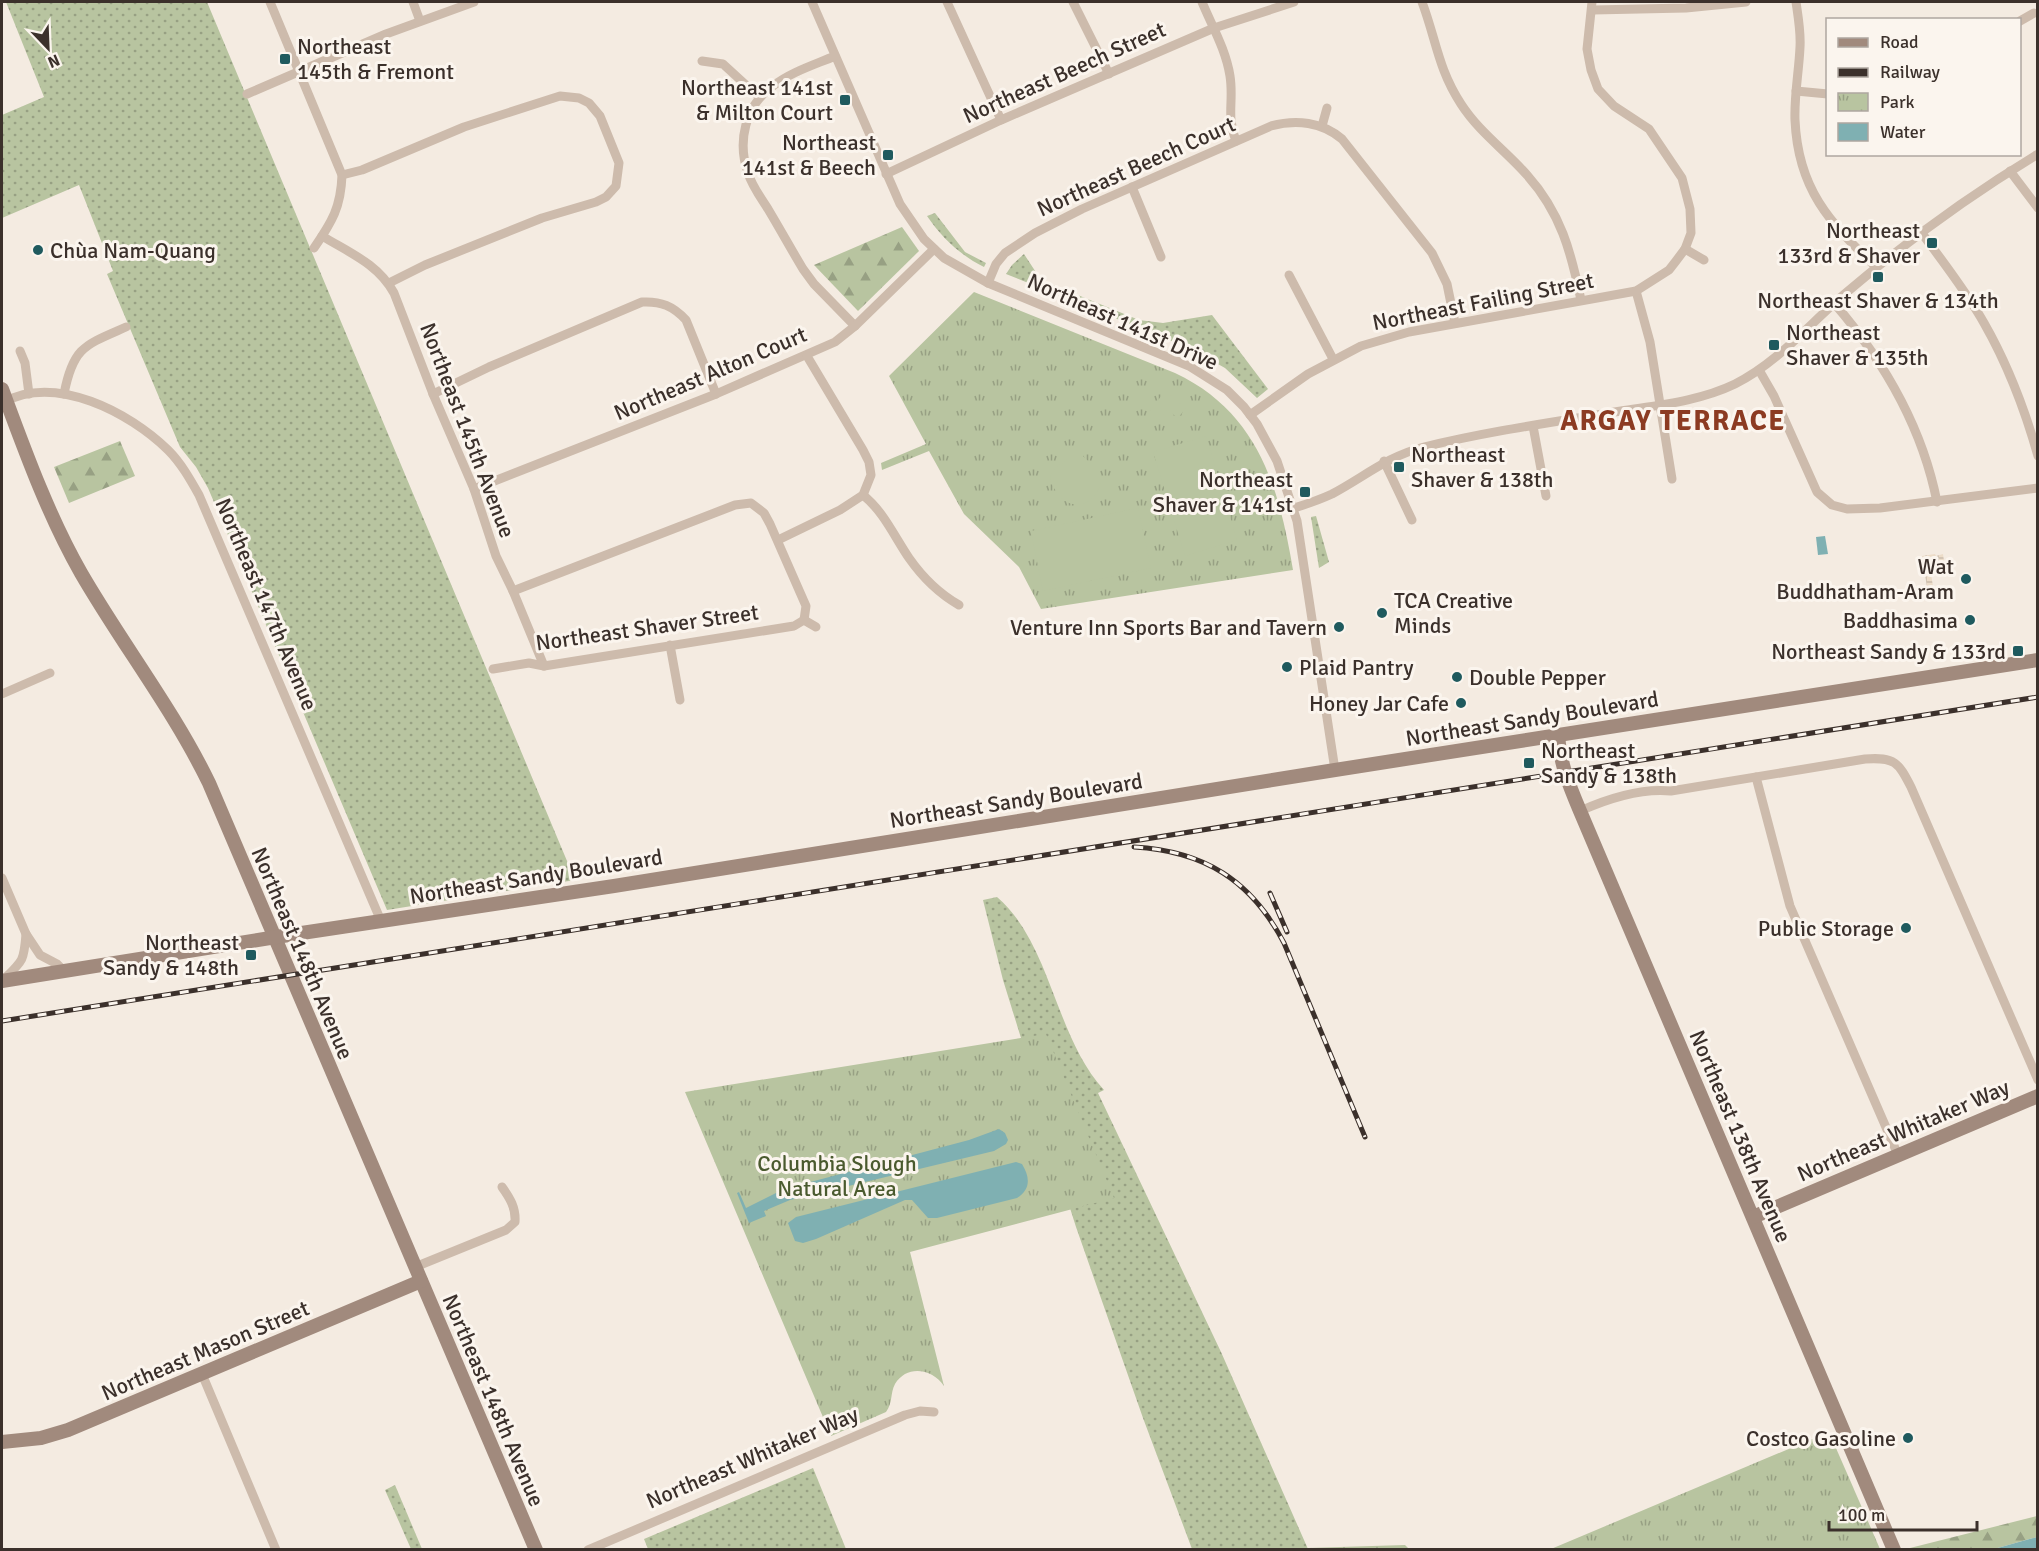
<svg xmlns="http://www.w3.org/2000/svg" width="2039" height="1551" font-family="Signika,sans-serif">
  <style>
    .grass { fill: url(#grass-dots) }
    .forest { fill: url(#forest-firs) }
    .park { fill: url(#park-tufts) }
    .pitch { fill: #b8c4a0 }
    .plaza { fill: url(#plaza-grid) }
    .water { fill: #7fb0b2 }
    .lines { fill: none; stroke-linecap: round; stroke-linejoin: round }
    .street { stroke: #cdbbac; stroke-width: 9 }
    .secondary { stroke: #a18a7d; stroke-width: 14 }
    .rail-casing { stroke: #3b302b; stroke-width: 5 }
    .rail { stroke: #fbf5ee; stroke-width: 3; stroke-dasharray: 9; stroke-linecap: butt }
    .poi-dot { fill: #1f5a5e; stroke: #fbf5ee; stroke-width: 2 }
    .labels { text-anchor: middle; stroke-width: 6; stroke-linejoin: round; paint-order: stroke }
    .poi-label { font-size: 22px; fill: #3b302b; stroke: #fbf5ee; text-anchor: end }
    .street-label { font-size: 22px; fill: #3b302b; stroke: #fbf5ee }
    .park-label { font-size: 22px; fill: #4a5a2e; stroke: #fbf5ee }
    .district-label { font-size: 28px; font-weight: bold; letter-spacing: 1.5px; fill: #8c3b22; stroke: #fbf5ee }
  </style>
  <defs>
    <pattern id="grass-dots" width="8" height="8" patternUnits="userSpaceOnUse" patternTransform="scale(1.5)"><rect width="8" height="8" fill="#b8c4a0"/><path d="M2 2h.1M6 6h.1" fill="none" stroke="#97a083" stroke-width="1.8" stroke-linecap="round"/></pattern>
    <pattern id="forest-firs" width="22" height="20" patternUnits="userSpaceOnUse" patternTransform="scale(1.5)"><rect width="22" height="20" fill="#b8c4a0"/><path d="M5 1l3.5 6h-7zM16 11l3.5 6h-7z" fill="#97a083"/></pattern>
    <pattern id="park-tufts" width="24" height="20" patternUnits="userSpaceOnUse" patternTransform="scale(1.5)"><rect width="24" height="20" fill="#b8c4a0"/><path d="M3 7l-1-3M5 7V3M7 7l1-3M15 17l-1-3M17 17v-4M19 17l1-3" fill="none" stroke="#97a083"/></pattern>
    <pattern id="plaza-grid" width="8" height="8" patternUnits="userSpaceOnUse" patternTransform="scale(1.5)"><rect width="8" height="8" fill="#ecdcc8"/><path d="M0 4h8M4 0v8" fill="none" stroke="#cbbdac"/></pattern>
  </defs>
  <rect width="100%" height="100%" fill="#f4ebe1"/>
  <g class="grass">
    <polygon points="6,2 207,2 575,880 387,910 208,488 196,467 180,447 107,274 113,271 79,185 2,218 2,115 44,97"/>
    <path d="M935,213L965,252L986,263L984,267C960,255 942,238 927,216Z"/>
    <polygon points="1024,254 1041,280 1139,320 1163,323 1212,315 1268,389 1257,398 1225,368 1191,349 1006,274 1012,265"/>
    <polygon points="1316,516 1329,562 1319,568 1311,517"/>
    <path d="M997,897C1051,943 1055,1037 1104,1090L1098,1093L1221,1352L1308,1549H1192L1143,1418L1076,1227L1029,1079L1021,1038L1003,980L983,900Z"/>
    <polygon points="813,1468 846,1549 648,1549 644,1539"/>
    <polygon points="395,1485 422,1549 411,1549 385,1490"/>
  </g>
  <g class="forest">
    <polygon points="902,227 919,251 858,311 814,265"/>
    <polygon points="120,441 135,476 69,503 54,467"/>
    <polygon points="2037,1516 2037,1537 1994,1549 1910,1548"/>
    <polygon points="1405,1545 1409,1549 1307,1548"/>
  </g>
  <g class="park">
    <path d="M974,292L1175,373C1258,412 1279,487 1293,570L1041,609L1019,567L964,514L929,451L882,470L881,463L926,444L889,376Z"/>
    <path d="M1046,1034L1114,1198L910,1252L944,1386C933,1369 907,1364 895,1384C890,1393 893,1403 886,1412L831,1436L685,1092Z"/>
    <polygon points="1829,1432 1880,1549 1551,1549"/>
  </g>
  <g class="pitch">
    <polygon points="1165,391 1186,408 1178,418 1167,410 1159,420 1149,412"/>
    <polygon points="1206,436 1237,540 1185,556 1153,452"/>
    <path d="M1072,456H1083L1101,474C1103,505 1068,517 1054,488C1051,483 1049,480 1051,475C1054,467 1066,461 1072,456Z"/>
    <polygon points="1138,508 1151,568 1043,591 1031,531"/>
  </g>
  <polygon class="plaza" points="1935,554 1936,556 1943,554 1944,561 1929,563 1933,586 1927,587 1922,556"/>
  <g class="water">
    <polygon points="1825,536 1828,554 1818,555 1816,537"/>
    <polygon points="999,1129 1005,1133 1008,1140 1006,1144 994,1151 790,1200 764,1211 766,1216 749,1223 737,1193 739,1192 746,1208 784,1189 969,1140"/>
    <path d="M1016,1162L1022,1164C1030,1177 1031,1189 1017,1198L937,1218H928L912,1200H905L816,1239L803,1243L795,1241L788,1223L796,1217Z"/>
    <polygon points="2037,1537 2037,1549 1994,1549"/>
  </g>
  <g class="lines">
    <g class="street">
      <path d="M270,2L342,175C341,207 332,222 314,248"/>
      <polyline points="413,2 420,21"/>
      <polyline points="812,2 900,204 924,239 944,258 988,283 1189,366 1227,390 1244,407 1257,424 1277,461 1297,521 1335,770"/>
      <polyline points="947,2 1001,120"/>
      <polyline points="1073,2 1109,74"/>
      <path d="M1202,2C1212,26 1226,50 1230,76C1234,101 1226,116 1236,141"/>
      <path d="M1422,2C1436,39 1438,69 1461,104C1479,132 1506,151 1527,175C1561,213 1571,252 1581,300"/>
      <path d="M1796,2C1798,16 1801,32 1800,47C1799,71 1794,96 1795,120C1798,189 1829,222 1876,267"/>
      <polyline points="1593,10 1686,8 1746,2"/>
      <polyline points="2020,21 2034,13"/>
      <path d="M835,56C814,65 791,72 773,86C745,105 737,142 748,173C752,186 761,198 768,209C780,229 791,249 803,269L814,284L855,326"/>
      <polyline points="702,61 723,64 759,97"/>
      <polyline points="1796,91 1828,94"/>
      <polyline points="247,94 386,34 474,2"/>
      <polyline points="1322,126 1327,108"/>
      <polyline points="2010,171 2038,208"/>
      <polyline points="886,174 1001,120 1214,28 1294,2"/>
      <polyline points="342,175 362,170 464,127 560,96 579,98 589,103 600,116 619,163 616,186 606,197 596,202 542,218 425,265 389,283"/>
      <polyline points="1132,187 1161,257"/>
      <path d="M1921,232C1943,262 1966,291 1984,323C2008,365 2025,410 2038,456"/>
      <path d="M322,236C350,253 378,264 394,293L433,394L474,489L496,556L513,591L544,666"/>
      <polyline points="1685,249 1704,260"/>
      <polyline points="1289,275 1333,359"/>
      <path d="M988,283L996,264L1005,253L1035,233L1082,209L1271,126C1296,119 1322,122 1342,139L1432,253L1447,284L1455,323"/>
      <polyline points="1636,291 1650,342 1672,479"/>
      <path d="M1834,303C1884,361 1922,426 1937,502"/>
      <polyline points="20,351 25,363 29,394"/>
      <polyline points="1759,370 1774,396 1817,492 1832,505 1847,509 1880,508 2038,488"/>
      <path d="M64,394C73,347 85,345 126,327"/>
      <path d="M433,394L489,367L642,302C661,301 673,306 686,320L716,394"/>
      <path d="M4,402C56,374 129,412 168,450C181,463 190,479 199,495L381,921"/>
      <polyline points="1250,415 1308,374 1361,346 1409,332 1636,291 1669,270 1676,261 1685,249 1691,233 1690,209 1682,178 1649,129 1614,106 1598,89 1591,70 1587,49 1592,2"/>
      <polyline points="1533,426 1546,496"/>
      <polyline points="1384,461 1412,520"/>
      <polyline points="474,489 716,394 835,342 855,326 934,249"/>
      <path d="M863,495C884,512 894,536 909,558C923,578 938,593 959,605"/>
      <path d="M1294,508C1307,504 1319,500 1332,494C1364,477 1388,456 1424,447C1489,431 1555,422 1621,411C1659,405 1700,401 1735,384C1779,362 1810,323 1847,292C1907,241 1970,195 2038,154"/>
      <polyline points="778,540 840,510 863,495 871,475 869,462 863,450 807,356"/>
      <polyline points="513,591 735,505 751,503 764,513 770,524 806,606 804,620"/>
      <polyline points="804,620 816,627"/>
      <polyline points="670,645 680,700"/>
      <polyline points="493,669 529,663 544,666 794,626 804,620"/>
      <polyline points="2,694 50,673"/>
      <polyline points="1756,777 1790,906 1898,1155"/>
      <path d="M1580,811C1607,799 1641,788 1671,791L1865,759C1895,757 1898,762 1911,787L2038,1080"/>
      <polyline points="2,878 26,934 40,955 57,964 64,971"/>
      <path d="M3,980C23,961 24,961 26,934"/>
      <path d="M415,1267L506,1230L515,1222C516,1208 510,1198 502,1187"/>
      <polyline points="202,1374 276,1550"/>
      <polyline points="588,1550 905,1415 920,1411 934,1412"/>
    </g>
    <g class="secondary">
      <path d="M2,389C25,451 48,515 81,573C122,644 173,709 209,783L536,1550"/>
      <path d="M1558,736C1560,763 1569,785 1580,811L1894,1550"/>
      <polyline points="2,981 295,934 614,886 1335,770 2038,660"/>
      <polyline points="1753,1217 2038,1096"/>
      <polyline points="2,1442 41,1438 68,1430 421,1281"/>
    </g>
    <defs>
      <g id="rail">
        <path d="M1134,847C1204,851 1251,880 1284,943L1365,1137"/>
        <polyline points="1270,893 1287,932"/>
        <polyline points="2,1021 2038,697"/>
      </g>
    </defs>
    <use href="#rail" class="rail-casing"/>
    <use href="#rail" class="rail"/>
  </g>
  <g class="poi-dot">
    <rect x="279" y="53" width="12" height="12" rx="3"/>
    <rect x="839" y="94" width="12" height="12" rx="3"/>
    <rect x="882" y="149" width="12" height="12" rx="3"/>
    <rect x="1926" y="237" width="12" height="12" rx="3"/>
    <circle cx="38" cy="250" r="6"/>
    <rect x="1872" y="271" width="12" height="12" rx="3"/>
    <rect x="1768" y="339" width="12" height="12" rx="3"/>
    <rect x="1393" y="461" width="12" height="12" rx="3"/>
    <rect x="1299" y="486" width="12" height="12" rx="3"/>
    <circle cx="1966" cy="579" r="6"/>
    <circle cx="1382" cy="613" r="6"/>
    <circle cx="1970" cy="620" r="6"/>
    <circle cx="1339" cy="627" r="6"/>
    <rect x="2012" y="645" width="12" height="12" rx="3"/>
    <circle cx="1287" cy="667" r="6"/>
    <circle cx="1457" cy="677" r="6"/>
    <circle cx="1461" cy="703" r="6"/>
    <rect x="1523" y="757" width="12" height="12" rx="3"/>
    <circle cx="1906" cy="928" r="6"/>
    <rect x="245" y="949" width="12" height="12" rx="3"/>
    <circle cx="1908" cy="1438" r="6"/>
  </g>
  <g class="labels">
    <g class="poi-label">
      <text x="297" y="54" text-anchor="start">Northeast<tspan x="297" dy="25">145th &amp; Fremont</tspan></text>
      <text x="833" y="95">Northeast 141st<tspan x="833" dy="25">&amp; Milton Court</tspan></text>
      <text x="876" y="150">Northeast<tspan x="876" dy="25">141st &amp; Beech</tspan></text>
      <text x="1920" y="238">Northeast<tspan x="1920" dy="25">133rd &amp; Shaver</tspan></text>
      <text x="50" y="258" text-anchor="start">Chùa Nam-Quang</text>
      <text x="1878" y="308" text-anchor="middle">Northeast Shaver &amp; 134th</text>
      <text x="1786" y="340" text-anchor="start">Northeast<tspan x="1786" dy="25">Shaver &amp; 135th</tspan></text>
      <text x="1411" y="462" text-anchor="start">Northeast<tspan x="1411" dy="25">Shaver &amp; 138th</tspan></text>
      <text x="1293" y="487">Northeast<tspan x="1293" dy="25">Shaver &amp; 141st</tspan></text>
      <text x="1954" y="574">Wat<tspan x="1954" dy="25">Buddhatham-Aram</tspan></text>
      <text x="1394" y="608" text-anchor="start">TCA Creative<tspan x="1394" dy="25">Minds</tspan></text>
      <text x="1958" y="628">Baddhasima</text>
      <text x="1327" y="635">Venture Inn Sports Bar and Tavern</text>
      <text x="2006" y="659">Northeast Sandy &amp; 133rd</text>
      <text x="1299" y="675" text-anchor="start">Plaid Pantry</text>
      <text x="1469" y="685" text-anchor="start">Double Pepper</text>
      <text x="1449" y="711">Honey Jar Cafe</text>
      <text x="1541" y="758" text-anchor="start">Northeast<tspan x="1541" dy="25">Sandy &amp; 138th</tspan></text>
      <text x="1894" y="936">Public Storage</text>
      <text x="239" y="950">Northeast<tspan x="239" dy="25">Sandy &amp; 148th</tspan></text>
      <text x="1896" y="1446">Costco Gasoline</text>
    </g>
    <g class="street-label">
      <text transform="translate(1064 72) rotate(-24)" y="8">Northeast Beech Street</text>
      <text transform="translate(1136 166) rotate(-24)" y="8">Northeast Beech Court</text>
      <text transform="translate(1483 301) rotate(-11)" y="8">Northeast Failing Street</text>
      <text transform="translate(1123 321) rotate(24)" y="8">Northeast 141st Drive</text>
      <text transform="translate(710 373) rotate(-23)" y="8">Northeast Alton Court</text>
      <text transform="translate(468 430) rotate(69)" y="8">Northeast 145th Avenue</text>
      <text transform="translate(267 604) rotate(67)" y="8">Northeast 147th Avenue</text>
      <text transform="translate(647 627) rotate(-8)" y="8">Northeast Shaver Street</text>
      <text transform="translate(1532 718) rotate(-9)" y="8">Northeast Sandy Boulevard</text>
      <text transform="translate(1016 800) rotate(-9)" y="8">Northeast Sandy Boulevard</text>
      <text transform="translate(536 876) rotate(-9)" y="8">Northeast Sandy Boulevard</text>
      <text transform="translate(303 953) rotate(67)" y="8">Northeast 148th Avenue</text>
      <text transform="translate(1903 1130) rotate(-23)" y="8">Northeast Whitaker Way</text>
      <text transform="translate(1741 1136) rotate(67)" y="8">Northeast 138th Avenue</text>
      <text transform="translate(205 1350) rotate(-23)" y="8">Northeast Mason Street</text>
      <text transform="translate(494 1400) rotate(67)" y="8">Northeast 148th Avenue</text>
      <text transform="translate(752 1457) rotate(-23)" y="8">Northeast Whitaker Way</text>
    </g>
    <g class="park-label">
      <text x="837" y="1171">Columbia Slough<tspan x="837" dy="25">Natural Area</tspan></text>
    </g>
    <g class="district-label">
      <text x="1673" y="430">ARGAY TERRACE</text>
    </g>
  </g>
  <rect width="2039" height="1551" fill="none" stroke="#3b302b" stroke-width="6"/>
  <rect x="1826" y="18" width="195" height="138" fill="#fbf5ee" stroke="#aea6a0" stroke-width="1.5"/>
  <rect x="1838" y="38" width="30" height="9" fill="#a18a7d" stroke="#aea6a0" stroke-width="1.5"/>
  <text x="1880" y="48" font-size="18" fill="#3b302b">Road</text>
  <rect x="1838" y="68" width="30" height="9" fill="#3b302b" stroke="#aea6a0" stroke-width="1.5"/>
  <text x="1880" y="78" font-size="18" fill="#3b302b">Railway</text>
  <rect x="1838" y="93" width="30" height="18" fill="url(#park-tufts)" stroke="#aea6a0" stroke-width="1.5"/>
  <text x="1880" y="108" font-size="18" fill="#3b302b">Park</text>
  <rect x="1838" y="123" width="30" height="18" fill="#7fb0b2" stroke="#aea6a0" stroke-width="1.5"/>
  <text x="1880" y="138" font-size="18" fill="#3b302b">Water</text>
  <g transform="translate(48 48) rotate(157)" stroke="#fbf5ee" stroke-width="4.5" paint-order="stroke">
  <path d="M0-4.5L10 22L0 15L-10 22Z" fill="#3b302b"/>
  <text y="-9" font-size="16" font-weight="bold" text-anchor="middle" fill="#3b302b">N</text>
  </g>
  <path d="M1829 1521v9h148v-9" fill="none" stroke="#3b302b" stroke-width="3"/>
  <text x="1838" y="1521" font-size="18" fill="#3b302b" stroke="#fbf5ee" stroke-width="4.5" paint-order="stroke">100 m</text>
</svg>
